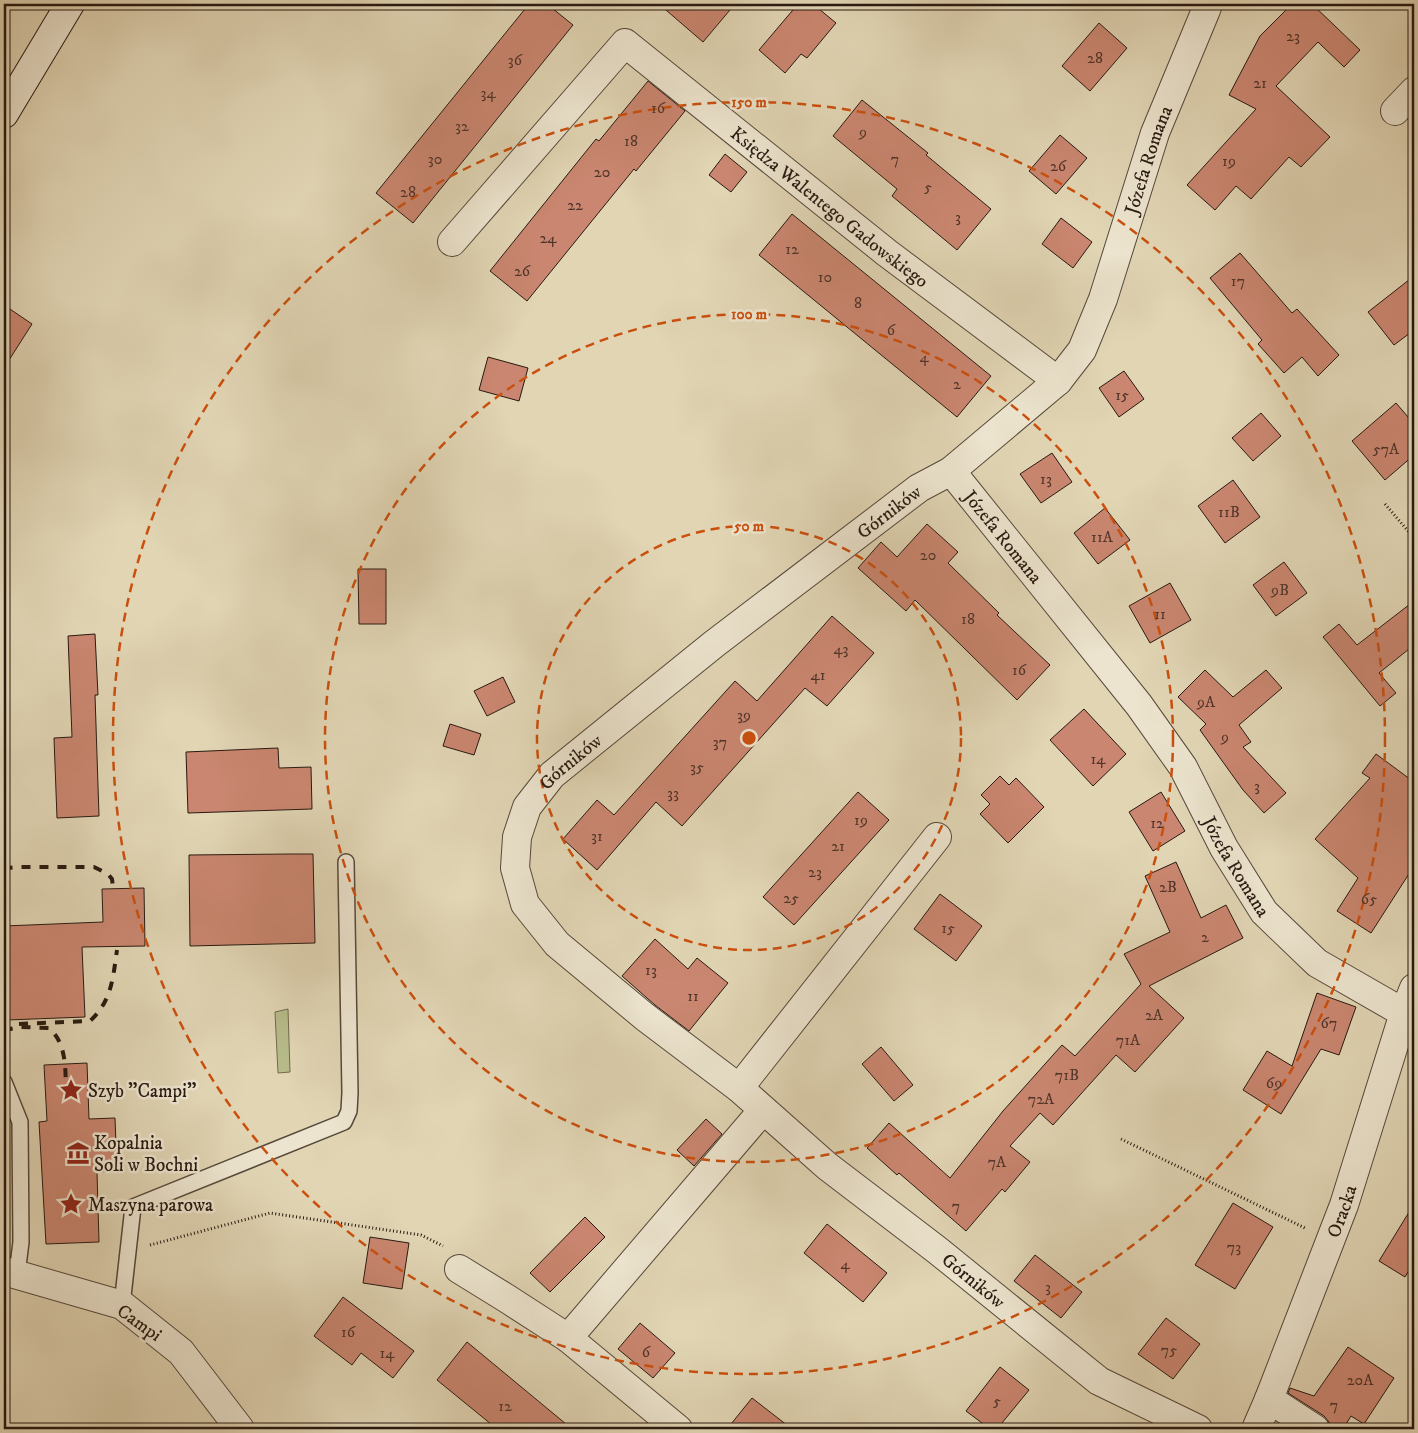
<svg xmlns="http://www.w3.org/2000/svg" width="1418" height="1433" font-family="'IM FELL DW Pica',serif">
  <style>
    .green { fill: #b7bc8a; stroke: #706a4e }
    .building { fill: #ca8670; stroke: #281911 }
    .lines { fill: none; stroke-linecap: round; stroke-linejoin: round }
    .service-casing { stroke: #56483a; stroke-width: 18 }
    .minor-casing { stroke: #56483a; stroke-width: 30 }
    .tertiary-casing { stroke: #56483a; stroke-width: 30 }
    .secondary-casing { stroke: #281911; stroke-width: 30 }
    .path { stroke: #281911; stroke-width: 3; stroke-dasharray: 1 2.5; stroke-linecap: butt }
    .service { stroke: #ece4ce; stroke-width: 15 }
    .minor { stroke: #ece4ce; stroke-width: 28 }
    .tertiary { stroke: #ece4ce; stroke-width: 28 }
    .secondary { stroke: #ece4ce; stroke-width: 28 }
    .rail { stroke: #281911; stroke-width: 4; stroke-dasharray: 9 9; stroke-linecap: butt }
    .ring { fill: none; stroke: #cb4f0d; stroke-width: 2.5; stroke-dasharray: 9 6 }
    .labels { text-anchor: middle; stroke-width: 5; stroke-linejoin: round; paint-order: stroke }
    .number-label { font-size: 16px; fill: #503429 }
    .street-label { font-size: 19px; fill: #281911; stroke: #ece4ce }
    .poi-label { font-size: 19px; fill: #281911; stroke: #ece4ce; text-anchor: start }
    .centre { fill: #cb4f0d; stroke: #ece4ce; stroke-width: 2.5 }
    .ring-label { font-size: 15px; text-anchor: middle; font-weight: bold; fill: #cb4f0d; stroke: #ece4ce; stroke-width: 5; stroke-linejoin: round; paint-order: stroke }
  </style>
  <rect width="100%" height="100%" fill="#e1d5b4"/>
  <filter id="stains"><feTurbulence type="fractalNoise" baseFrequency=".004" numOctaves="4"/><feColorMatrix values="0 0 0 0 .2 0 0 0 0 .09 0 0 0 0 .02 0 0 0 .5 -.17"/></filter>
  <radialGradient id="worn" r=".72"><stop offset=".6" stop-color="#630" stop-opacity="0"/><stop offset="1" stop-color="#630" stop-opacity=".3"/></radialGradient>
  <polygon class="green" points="288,1009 290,1072 278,1073 275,1012"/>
  <g class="building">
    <polygon points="529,4 547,4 573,25 413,223 376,193"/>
    <polygon points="659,4 735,4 703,42"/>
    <polygon points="798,4 813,4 836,23 807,58 801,54 785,73 759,50"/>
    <polygon points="1292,4 1312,4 1360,50 1344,67 1318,42 1276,86 1330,137 1301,167 1289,157 1251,199 1236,186 1215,210 1187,185 1256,109 1229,95 1260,36"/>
    <polygon points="1099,23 1127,48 1090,91 1062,66"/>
    <polygon points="648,81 685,111 636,171 634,169 527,301 490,271 596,139 599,141"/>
    <polygon points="862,100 928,153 926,155 991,209 957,250 892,196 897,189 833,136"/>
    <polygon points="1060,135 1087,158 1056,194 1029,171"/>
    <polygon points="725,154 747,172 731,192 709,175"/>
    <polygon points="792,214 991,376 957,417 759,255"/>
    <polygon points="1061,218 1092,242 1073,268 1042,244"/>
    <polygon points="1240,253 1292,313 1297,309 1339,355 1318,376 1302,357 1284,373 1258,344 1262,340 1210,278"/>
    <polygon points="1414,276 1414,330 1394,345 1368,312"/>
    <polygon points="4,305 32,324 4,368"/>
    <polygon points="488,357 528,368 519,401 479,390"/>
    <polygon points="1124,371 1144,399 1119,417 1099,388"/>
    <polygon points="1396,403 1414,424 1414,455 1385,480 1352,441"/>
    <polygon points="1261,413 1281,436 1253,461 1232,438"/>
    <polygon points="1052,453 1072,482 1041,503 1020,474"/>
    <polygon points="1233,480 1260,517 1225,543 1198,506"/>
    <polygon points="1105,508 1130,540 1098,564 1074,533"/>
    <polygon points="927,524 958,552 948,563 999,613 997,615 1050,665 1017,700 915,600 906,611 858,568 881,542 897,557"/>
    <polygon points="1284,562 1307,593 1276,616 1253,585"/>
    <polygon points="358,569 386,569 386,624 359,624"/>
    <polygon points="1170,583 1191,620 1150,643 1129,606"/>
    <polygon points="1414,601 1414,645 1379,673 1396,693 1380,706 1323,637 1339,624 1357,645"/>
    <polygon points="832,616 874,653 827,706 805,688 682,826 656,802 597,870 563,839 597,800 614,815 735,681 757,701"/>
    <polygon points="95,634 98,695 95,695 99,816 57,818 54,738 72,737 68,636"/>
    <polygon points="1205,670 1233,697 1266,670 1282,688 1239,725 1251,742 1243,747 1286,793 1264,813 1243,790 1200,730 1206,724 1178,697"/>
    <polygon points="503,677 515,702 487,716 474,691"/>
    <polygon points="1084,709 1126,754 1093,786 1050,740"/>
    <polygon points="450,724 481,734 474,755 443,746"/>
    <polygon points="278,748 279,768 311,767 312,809 188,813 186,752"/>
    <polygon points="1376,754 1414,782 1414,866 1371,933 1337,911 1358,878 1315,839 1370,778 1362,773"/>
    <polygon points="1000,776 1009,785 1016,778 1044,807 1008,843 980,814 990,804 981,795"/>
    <polygon points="858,792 889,820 794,925 763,897"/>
    <polygon points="1161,792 1185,831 1153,851 1129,812"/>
    <polygon points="290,854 313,854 315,943 190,946 189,855"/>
    <polygon points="1176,862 1201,918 1226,905 1243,938 1149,986 1184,1018 1135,1072 1116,1055 1053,1125 1040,1113 1010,1146 1030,1162 1005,1192 1002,1189 966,1231 899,1173 897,1175 867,1148 889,1123 950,1178 1003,1111 1062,1045 1075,1056 1141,984 1124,954 1170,932 1145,876"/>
    <polygon points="144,888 145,946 82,947 85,1017 7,1020 4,926 103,922 102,889"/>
    <polygon points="940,894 982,926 956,961 914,929"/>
    <polygon points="655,939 688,969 697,958 728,983 689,1031 655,1005 622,976"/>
    <polygon points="1317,993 1356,1007 1339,1055 1321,1049 1281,1114 1243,1090 1267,1051 1292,1066"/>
    <polygon points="881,1047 913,1085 894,1101 862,1064"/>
    <polygon points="87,1063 89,1119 115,1118 117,1171 97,1172 99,1242 46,1244 39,1122 47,1121 44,1065"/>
    <polygon points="706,1119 722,1134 694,1166 677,1150"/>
    <polygon points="1233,1203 1273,1227 1235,1289 1195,1265"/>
    <polygon points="1414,1204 1414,1262 1405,1277 1379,1261"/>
    <polygon points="585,1217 605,1237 550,1292 530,1273"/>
    <polygon points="827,1224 887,1273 863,1302 804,1253"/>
    <polygon points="370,1237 409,1243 402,1289 363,1283"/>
    <polygon points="1035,1255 1082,1292 1061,1318 1014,1281"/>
    <polygon points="343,1297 414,1351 393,1378 361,1353 352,1365 314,1336"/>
    <polygon points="1166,1318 1200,1344 1173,1379 1138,1354"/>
    <polygon points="640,1323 675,1353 653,1378 618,1349"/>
    <polygon points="467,1342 572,1429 497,1429 437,1380"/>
    <polygon points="1348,1347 1394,1378 1364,1424 1351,1416 1343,1429 1331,1429 1329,1422 1324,1416 1288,1393 1290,1388 1314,1396"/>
    <polygon points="1000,1367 1029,1390 997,1429 990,1429 966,1411"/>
    <polygon points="752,1398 792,1429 727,1429"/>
  </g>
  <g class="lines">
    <defs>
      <g id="service">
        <polyline points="4,1082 20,1122 21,1242 17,1274"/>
        <polyline points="122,1305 133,1207 344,1122 349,1111 350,1093 346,862"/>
      </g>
      <g id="minor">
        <polyline points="1395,111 1414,91"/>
        <path id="s1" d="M452,242L625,43L887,253L1058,381"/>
        <path id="s2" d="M951,471L1139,705L1183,767L1224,848L1264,912L1317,963L1404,1013"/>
        <polyline points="739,1088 937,837"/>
        <polyline points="459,1269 506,1298 568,1338"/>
        <polyline points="4,1271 122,1305 181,1352 240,1429"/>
        <polyline points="1269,1399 1315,1429"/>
        <polyline points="678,1429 568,1338 763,1110"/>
        <path id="s3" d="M1198,1429L1099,1381L937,1250L827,1166L739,1088L645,1017L557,944L525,904L515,868L517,837L527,807L552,775L714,644L919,488L951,471L1058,381L1082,350L1103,299L1155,133L1206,10L1208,4"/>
      </g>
      <g id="tertiary">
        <path id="s4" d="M1256,1429L1269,1399L1344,1205L1404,1013L1414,988"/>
      </g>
      <polyline id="secondary" points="4,114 70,4"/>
    </defs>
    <use href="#service" class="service-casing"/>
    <use href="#minor" class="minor-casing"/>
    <use href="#tertiary" class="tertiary-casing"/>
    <use href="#secondary" class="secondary-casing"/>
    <g class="path">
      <polyline points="1385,504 1414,538"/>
      <polyline points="1121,1139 1305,1228"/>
      <polyline points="150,1245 270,1213 421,1235 443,1246"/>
    </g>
    <use href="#service" class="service"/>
    <use href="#minor" class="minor"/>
    <use href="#tertiary" class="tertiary"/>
    <use href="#secondary" class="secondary"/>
    <g class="rail">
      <polyline points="4,870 8,868 18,867 94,867 108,874 112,879 113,887"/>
      <path d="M19,1024L90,1021C112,1001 113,977 117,950"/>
      <path d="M4,1027L10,1029L21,1027L49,1028C69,1045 65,1077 66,1101"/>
    </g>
  </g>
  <g class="ring">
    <circle cx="749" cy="738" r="212"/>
    <circle cx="749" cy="738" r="424"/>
    <circle cx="749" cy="738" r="636"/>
  </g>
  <defs>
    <symbol id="sight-bare" viewBox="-9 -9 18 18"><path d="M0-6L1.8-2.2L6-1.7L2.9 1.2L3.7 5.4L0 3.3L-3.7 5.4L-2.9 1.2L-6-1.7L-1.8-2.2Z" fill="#8f2418" stroke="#ece4ce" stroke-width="2.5" paint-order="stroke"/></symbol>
    <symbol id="museum-bare" viewBox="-9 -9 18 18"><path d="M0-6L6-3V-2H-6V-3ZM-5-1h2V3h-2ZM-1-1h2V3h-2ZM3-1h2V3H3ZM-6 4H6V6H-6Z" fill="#8f2418" stroke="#ece4ce" stroke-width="2.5" paint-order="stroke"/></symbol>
  </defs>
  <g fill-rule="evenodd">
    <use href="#sight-bare" x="55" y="1074" width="32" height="32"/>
    <use href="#museum-bare" x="62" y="1137" width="32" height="32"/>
    <use href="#sight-bare" x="55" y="1188" width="32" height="32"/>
  </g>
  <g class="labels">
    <g class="number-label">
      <text x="1293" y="41">23</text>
      <text x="1095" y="63">28</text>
      <text x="515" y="65">36</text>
      <text x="1260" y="88">21</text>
      <text x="488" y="98">34</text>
      <text x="658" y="113">16</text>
      <text x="462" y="131">32</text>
      <text x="863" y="137">9</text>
      <text x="631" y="146">18</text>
      <text x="435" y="164">30</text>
      <text x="895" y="164">7</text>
      <text x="1229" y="166">19</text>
      <text x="1058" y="171">26</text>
      <text x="602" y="177">20</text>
      <text x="928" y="192">5</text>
      <text x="408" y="197">28</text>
      <text x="575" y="210">22</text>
      <text x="958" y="222">3</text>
      <text x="548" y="243">24</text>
      <text x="792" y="254">12</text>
      <text x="522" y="276">26</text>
      <text x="825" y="282">10</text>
      <text x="1238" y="286">17</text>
      <text x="858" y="308">8</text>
      <text x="891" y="335">6</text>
      <text x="924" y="362">4</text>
      <text x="957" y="389">2</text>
      <text x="1122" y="400">15</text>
      <text x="1386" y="454">57A</text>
      <text x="1046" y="484">13</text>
      <text x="1229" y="517">11B</text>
      <text x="1102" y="542">11A</text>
      <text x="928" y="560">20</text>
      <text x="1280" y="595">9B</text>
      <text x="1160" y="619">11</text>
      <text x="968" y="624">18</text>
      <text x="841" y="654">43</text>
      <text x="1019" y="675">16</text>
      <text x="818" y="680">41</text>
      <text x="1206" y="707">9A</text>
      <text x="744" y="720">39</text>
      <text x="1225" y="742">9</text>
      <text x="720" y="747">37</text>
      <text x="1098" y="764">14</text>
      <text x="697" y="772">35</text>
      <text x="1257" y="791">3</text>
      <text x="673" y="798">33</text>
      <text x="861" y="825">19</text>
      <text x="1157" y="828">12</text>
      <text x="597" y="841">31</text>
      <text x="838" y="851">21</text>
      <text x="815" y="877">23</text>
      <text x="1168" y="892">2B</text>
      <text x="791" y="903">25</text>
      <text x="1369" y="904">65</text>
      <text x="948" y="933">15</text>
      <text x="1205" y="942">2</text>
      <text x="651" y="975">13</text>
      <text x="693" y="1001">11</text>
      <text x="1154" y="1020">2A</text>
      <text x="1329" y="1028">67</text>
      <text x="1128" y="1045">71A</text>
      <text x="1067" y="1080">71B</text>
      <text x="1274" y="1088">69</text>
      <text x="1041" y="1104">72A</text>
      <text x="997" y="1167">7A</text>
      <text x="956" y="1211">7</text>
      <text x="1234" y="1252">73</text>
      <text x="845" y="1269">4</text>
      <text x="1048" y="1292">3</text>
      <text x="348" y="1337">16</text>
      <text x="1169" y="1355">75</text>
      <text x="646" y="1357">6</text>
      <text x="387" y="1358">14</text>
      <text x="1360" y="1385">20A</text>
      <text x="997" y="1406">5</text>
      <text x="1334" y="1410">7</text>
      <text x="505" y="1411">12</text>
    </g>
    <g class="street-label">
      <text dy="7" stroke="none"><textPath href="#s3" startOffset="1881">Józefa Romana</textPath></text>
      <text dy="7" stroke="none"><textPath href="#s1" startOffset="526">Księdza Walentego Gadowskiego</textPath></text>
      <text dy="7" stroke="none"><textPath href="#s3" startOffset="1426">Górników</textPath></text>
      <text dy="7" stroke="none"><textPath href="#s2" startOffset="84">Józefa Romana</textPath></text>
      <text dy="7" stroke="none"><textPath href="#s3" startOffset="1021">Górników</textPath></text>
      <text dy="7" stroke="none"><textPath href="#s2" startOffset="489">Józefa Romana</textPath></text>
      <text dy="7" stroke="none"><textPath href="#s4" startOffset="234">Oracka</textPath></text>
      <text transform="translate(974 1280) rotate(39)" y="7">Górników</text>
      <text transform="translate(140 1322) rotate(35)" y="7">Campi</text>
    </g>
    <g class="poi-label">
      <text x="88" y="1097">Szyb "Campi"</text>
      <text x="94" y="1149">Kopalnia<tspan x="94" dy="22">Soli w Bochni</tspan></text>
      <text x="88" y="1211">Maszyna parowa</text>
    </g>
  </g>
  <circle cx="749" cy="738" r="8" class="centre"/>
  <g class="ring-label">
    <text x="749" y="107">150 m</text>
    <text x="749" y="319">100 m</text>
    <text x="749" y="531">50 m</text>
  </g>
  <rect width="1418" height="1433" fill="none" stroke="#e1d5b4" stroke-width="20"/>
  <rect x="5" y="5" width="1408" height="1423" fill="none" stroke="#281911" stroke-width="2.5"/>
  <rect x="10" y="10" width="1398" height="1413" fill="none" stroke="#281911"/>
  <rect width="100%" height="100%" filter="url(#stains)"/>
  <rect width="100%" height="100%" fill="url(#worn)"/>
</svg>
